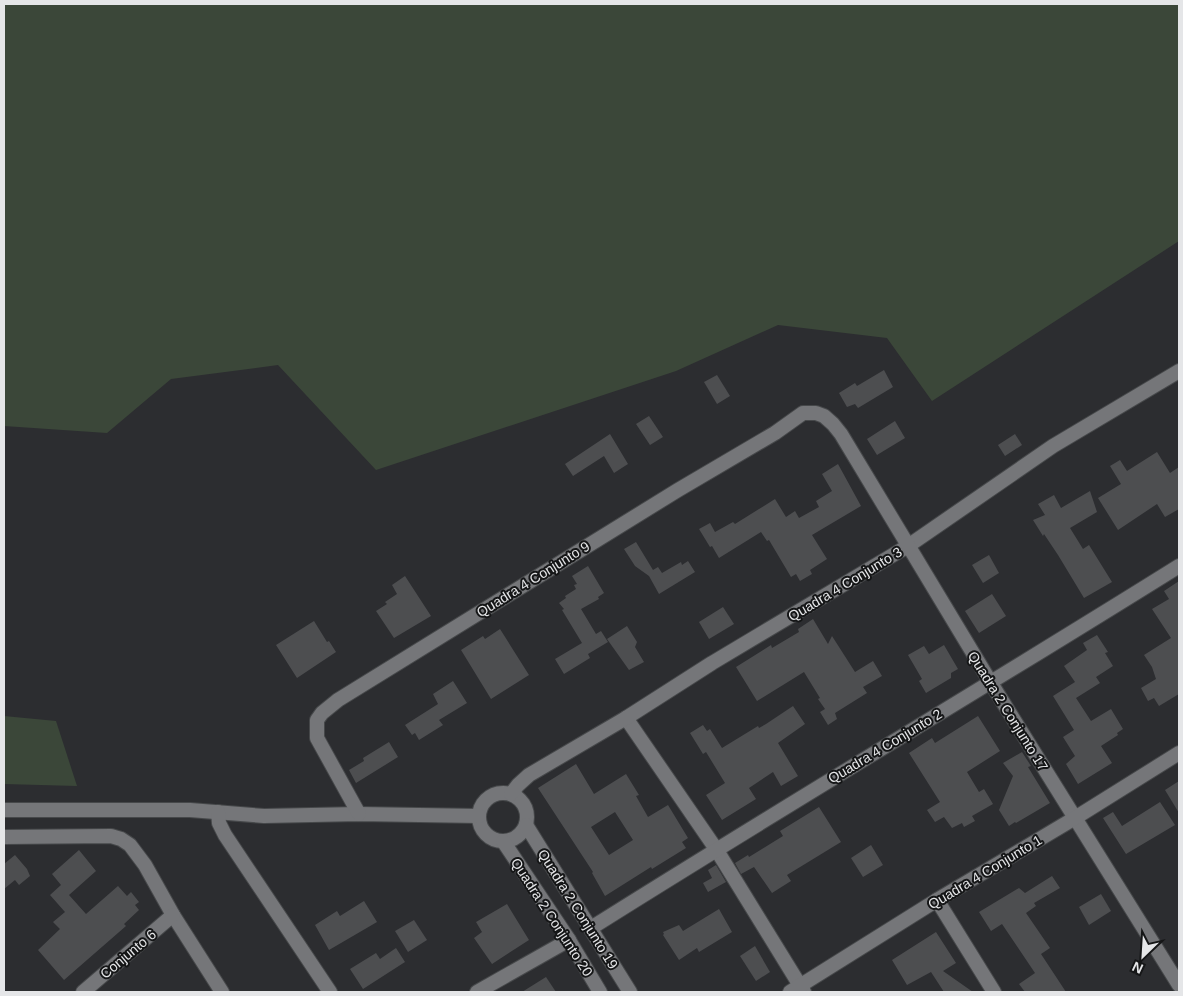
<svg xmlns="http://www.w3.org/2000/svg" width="1183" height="996" font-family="Helvetica,sans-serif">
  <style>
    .green { fill: #3b4739 }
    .building { fill: #4d4e50; fill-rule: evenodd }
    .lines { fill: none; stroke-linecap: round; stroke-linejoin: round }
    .minor-casing { stroke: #46484a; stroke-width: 16 }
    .minor { stroke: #757679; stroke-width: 14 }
    .labels { text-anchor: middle; stroke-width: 4; stroke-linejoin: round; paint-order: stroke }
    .street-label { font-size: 14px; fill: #e5e6e8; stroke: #151617 }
  </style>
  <rect width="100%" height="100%" fill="#2c2d30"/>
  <g class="green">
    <polygon points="4,4 1179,4 1179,241 932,401 887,338 778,325 676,371 376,470 278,365 171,379 107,433 4,426"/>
    <polygon points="4,716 56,721 77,786 4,784"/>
  </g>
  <g class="building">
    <polygon points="884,370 893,387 858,408 855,404 847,407 839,393 855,383 857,386"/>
    <polygon points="717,375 730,396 717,404 704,382"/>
    <polygon points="649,416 663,437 650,445 636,424"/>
    <polygon points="895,421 905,438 877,455 867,439"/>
    <polygon points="610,434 628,464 614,473 604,456 573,476 565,464"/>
    <polygon points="1015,434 1022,445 1005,456 998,445"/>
    <polygon points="1157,452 1170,473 1179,467 1179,509 1165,517 1157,504 1118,530 1098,498 1121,484 1110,466 1120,460 1127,471"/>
    <polygon points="838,464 861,506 812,535 827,559 810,570 812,574 800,581 796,574 791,577 769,540 767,541 761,532 719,558 712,546 710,547 699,529 710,523 715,532 733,522 735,524 775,499 786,517 795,511 799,518 819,507 816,501 832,491 822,474"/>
    <polygon points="1090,491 1097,512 1070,528 1083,549 1089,545 1112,582 1084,598 1058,555 1044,534 1043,536 1033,520 1045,515 1038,504 1054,495 1061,508"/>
    <polygon points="636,542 653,570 658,567 662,573 681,562 682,565 688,561 695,572 659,594 649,576 635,566 624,549"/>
    <polygon points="989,555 999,573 983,583 972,565"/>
    <polygon points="588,566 604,593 598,597 599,599 581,609 596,634 601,631 608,642 588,654 590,658 564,674 555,659 582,643 562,610 564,609 559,603 566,598 565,596 576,589 574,585 577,584 572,576"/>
    <polygon points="405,576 431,616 394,638 376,611 387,604 385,602 397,594 392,585"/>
    <polygon points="1179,581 1179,694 1159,706 1154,698 1148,701 1141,688 1156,679 1152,667 1144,655 1171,638 1152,609 1169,599 1164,591"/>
    <polygon points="992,594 1006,616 979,633 965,611"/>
    <polygon points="723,607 734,624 709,639 699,622"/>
    <polygon points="813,619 828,644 832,636 855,672 873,661 882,676 863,687 867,693 835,713 837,719 828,725 820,712 825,709 818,699 820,698 804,672 757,701 736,667 771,645 772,648 799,632 798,629"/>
    <polygon points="314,621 327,642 329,641 336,652 297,678 276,645"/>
    <polygon points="627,626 637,642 635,647 644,662 629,670 607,639"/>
    <polygon points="500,629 529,675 491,699 461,650 483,636 485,639"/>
    <polygon points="1097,635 1108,652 1105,653 1113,666 1096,677 1100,683 1076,698 1091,721 1111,709 1123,729 1117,733 1118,735 1101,746 1112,763 1078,784 1066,764 1075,756 1063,737 1074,730 1053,696 1075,682 1064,666 1087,650 1083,643"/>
    <polygon points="944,645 958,669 951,673 951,678 926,693 919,681 922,679 908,655 924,646 929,654"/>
    <polygon points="453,681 467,703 439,720 443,725 419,740 415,733 412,735 405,725 438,704 433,694"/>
    <polygon points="793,706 805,724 778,743 798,776 781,786 773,772 749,788 756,799 722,820 706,795 725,783 706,752 703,754 690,733 703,725 707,731 710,729 722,748 758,726 759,728 766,724"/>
    <polygon points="978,716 1000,751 967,772 979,792 984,789 993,804 972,816 975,821 964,827 962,823 952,828 944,817 935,822 927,810 940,802 909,753 932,738 935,743"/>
    <polygon points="389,742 398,757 356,783 349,770 364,761 363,758"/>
    <polygon points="1022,752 1031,766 1028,767 1050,803 1016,823 1015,822 1009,826 999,810 1013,776 1003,763"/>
    <path d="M576,764L594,794L626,774L639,795L636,796L648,817L668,805L688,838L682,842L686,848L652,869L651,867L605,896L592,873L593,872L538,788ZM615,812L633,840L609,855L591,827Z"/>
    <polygon points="1179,781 1179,813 1165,790"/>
    <polygon points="1160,802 1175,825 1126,854 1103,818 1113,812 1122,826"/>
    <polygon points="819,807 841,842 787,875 791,881 772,893 754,867 741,874 735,863 748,855 749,857 783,836 780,831"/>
    <polygon points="871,845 883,865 863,877 851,858"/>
    <polygon points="79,850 96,871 69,895 86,914 118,886 127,896 131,892 139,902 135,905 139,910 124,924 126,926 64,980 38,950 60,929 53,922 65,912 50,895 61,885 52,874"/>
    <polygon points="15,855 27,869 30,876 19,885 15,880 4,889 4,864"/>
    <polygon points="716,865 726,882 708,892 703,883 712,878 708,870"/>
    <polygon points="1052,876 1060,888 1034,903 1036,906 1026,913 1050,948 1041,954 1066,992 1025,992 1019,984 1035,973 1002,924 991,931 979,912 1019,888 1025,893"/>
    <polygon points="1101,894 1111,911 1089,925 1079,907"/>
    <polygon points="364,901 377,922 329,950 315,925 337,911 340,916"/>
    <polygon points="507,904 529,940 492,964 474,938 482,932 476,922"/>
    <polygon points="719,909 732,932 699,952 697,948 679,960 663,935 664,934 663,932 679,925 683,931"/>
    <polygon points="414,920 427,940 408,952 395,931"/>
    <polygon points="936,932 956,963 943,971 973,992 944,992 931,972 907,985 892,960"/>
    <polygon points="755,946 770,972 756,981 740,956"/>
    <polygon points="396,948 405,962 363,989 350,969 376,953 380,959"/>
    <polygon points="546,977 556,992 522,992"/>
  </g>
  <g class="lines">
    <defs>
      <g id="minor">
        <polyline points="626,718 716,849 804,992"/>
        <circle cx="503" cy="817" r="24"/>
        <polyline points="511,794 518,785 529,775 626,718 712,663 908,546 1053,446 1179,371"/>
        <polyline points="4,810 190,810 264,816 359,814 479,816"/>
        <polyline points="218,812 219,823 225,835 330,992"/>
        <polyline points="359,814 317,738 317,720 322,713 338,700 678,490 775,433 803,413 816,413 824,416 833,424 841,434 991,683 1179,985"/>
        <polyline points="526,825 630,992"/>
        <polyline points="4,837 111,836 121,839 130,845 145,865 173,915 222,992"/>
        <polyline points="503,841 569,940 600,992"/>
        <polyline points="937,900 994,992"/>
        <path d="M591,928C786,805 984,688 1179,566"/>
        <polyline points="83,992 173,915"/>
        <polyline points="477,992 569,940"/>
        <polyline points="790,992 937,900 1075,818 1179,753"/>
      </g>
    </defs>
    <use href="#minor" class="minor-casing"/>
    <use href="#minor" class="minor"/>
  </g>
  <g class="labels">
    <g class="street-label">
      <text transform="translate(533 579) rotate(-32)" y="5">Quadra 4 Conjunto 9</text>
      <text transform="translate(845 584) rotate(-31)" y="5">Quadra 4 Conjunto 3</text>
      <text transform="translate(1008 711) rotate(58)" y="5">Quadra 2 Conjunto 17</text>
      <text transform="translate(885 746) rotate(-31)" y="5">Quadra 4 Conjunto 2</text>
      <text transform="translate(985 872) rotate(-31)" y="5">Quadra 4 Conjunto 1</text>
      <text transform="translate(578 909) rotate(58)" y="5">Quadra 2 Conjunto 19</text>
      <text transform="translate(552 917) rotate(57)" y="5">Quadra 2 Conjunto 20</text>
      <text transform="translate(128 954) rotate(-40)" y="5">Conjunto 6</text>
    </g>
  </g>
  <rect width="1183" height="996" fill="none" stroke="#e5e6e8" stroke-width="10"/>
  <g transform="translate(1143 956) rotate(205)" stroke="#151617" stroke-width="4" paint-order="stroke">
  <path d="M0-4L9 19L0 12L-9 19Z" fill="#e5e6e8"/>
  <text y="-8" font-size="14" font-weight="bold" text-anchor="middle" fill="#e5e6e8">N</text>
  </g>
</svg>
